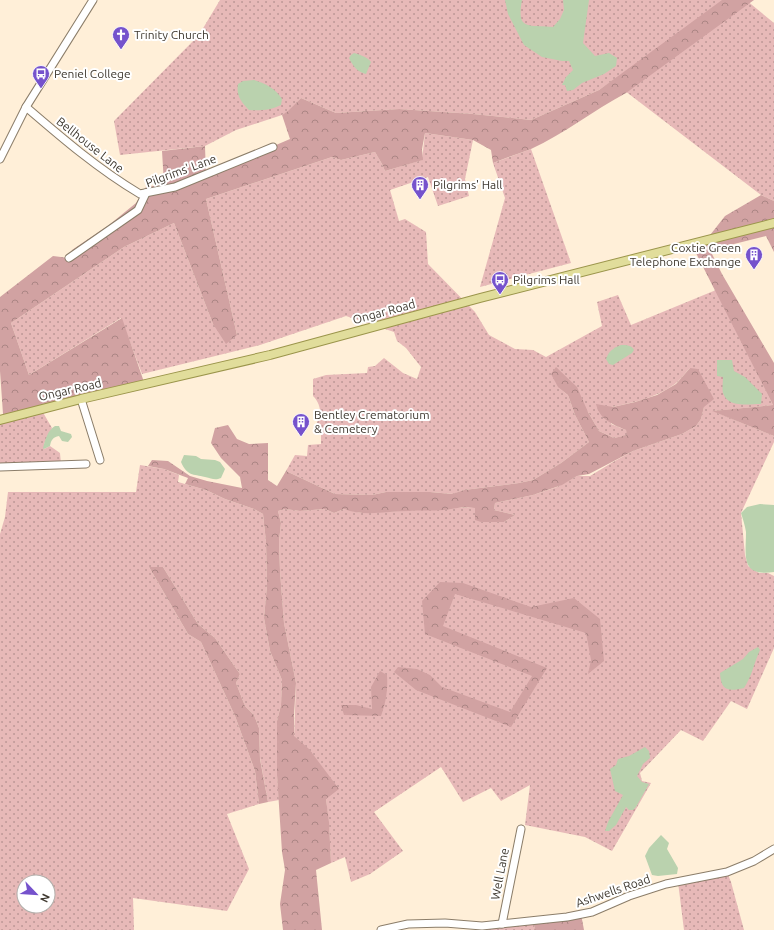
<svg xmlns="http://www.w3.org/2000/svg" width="774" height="930" font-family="Ubuntu,sans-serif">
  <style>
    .grass { fill: url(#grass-dots); fill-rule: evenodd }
    .forest { fill: url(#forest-crowns) }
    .water { fill: #bad2ae }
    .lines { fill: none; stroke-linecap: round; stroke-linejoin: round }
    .minor-casing { stroke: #8b7d69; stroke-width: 9 }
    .major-casing { stroke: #9b954b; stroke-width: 10 }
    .minor { stroke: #fff; stroke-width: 7 }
    .major { stroke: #e1dd9b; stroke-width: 8 }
    .labels { text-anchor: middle; stroke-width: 4; stroke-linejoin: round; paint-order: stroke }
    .poi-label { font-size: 12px; fill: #3f3930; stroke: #fff; text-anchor: start }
    .street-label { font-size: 12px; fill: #3f3930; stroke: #fff }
  </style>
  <defs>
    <pattern id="grass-dots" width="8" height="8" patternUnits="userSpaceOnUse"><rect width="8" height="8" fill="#e7b9b8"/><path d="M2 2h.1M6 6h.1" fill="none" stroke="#bd9796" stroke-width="1.8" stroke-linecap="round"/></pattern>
    <pattern id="forest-crowns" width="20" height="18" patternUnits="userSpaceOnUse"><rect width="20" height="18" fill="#d1a2a2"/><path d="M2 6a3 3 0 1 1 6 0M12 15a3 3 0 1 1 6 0" fill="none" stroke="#ab8584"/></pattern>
  </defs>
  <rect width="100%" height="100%" fill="#ffefd8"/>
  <g class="grass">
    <polygon points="220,0 746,0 774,23 774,201 761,195 612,81 599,90 531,120 473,114 399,109 336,113 301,98 288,112 282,115 236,130 205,146 120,155 114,121 199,35"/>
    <path d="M425,133L473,140L465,179L469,196L438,206L428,177L390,190L399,221L405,219L426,232L428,264L475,312L489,335L515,349L533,350L546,357L602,326L597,302L618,295L631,325L716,290L773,405L713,411L774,436V442L741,513L745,555L748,566L759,573H768L774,576V648L747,709L731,701L703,741L681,730L640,773L642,781L651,783L612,851L585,837L525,825L530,785L501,801L491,788L463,802L441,767L374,812L403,851L370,874L351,882L345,857L331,863L329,826L326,799L294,738L296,683L284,623L280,571L279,541L281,523L278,511L285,509L300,511L325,509L334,513L344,509L361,513L475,507L504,522L515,515L494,510L495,503L533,495L557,487L577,476H590L613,462L633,451L682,434L696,426L701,419L704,407L690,368C685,373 680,380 675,384C656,398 635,402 612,407L611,424L626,430L628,435L614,438L599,431L588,412L558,387L568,395L575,415L589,442L561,463L533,480L519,483L464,490L453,494L430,492H386L372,495L335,494L286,471L295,455L307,456L308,445L321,444V431L316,425L318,420H320C321,411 320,403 313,396V379L326,375L367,373L368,367L375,366L384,358L403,373L417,379L421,367L406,348L397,341L394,332L346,316L260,345L142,374L121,318L29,375L11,323L124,247L174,223L213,324L237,335L206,199L332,157L341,160L375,152L382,164L385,171L422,160Z"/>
    <polygon points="531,149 571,263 480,287 505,198 493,163"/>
    <polygon points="41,409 52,428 44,444 44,449 50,446 60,453 61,464 0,467 0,420"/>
    <path d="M140,465L164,469L179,475L178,482L206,490L225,499L254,509L263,514L266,542L267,585L264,618L270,651L282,680L281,705L277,721V775L279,800L268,802L260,758L259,728L254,715L245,706L236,683L240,674L215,638L198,624L163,567H149L188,634L201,642L235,716L255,771L259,804L227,814L249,869L227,911L133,898L134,930H0V534L5,517L8,492H136ZM24,882H48V906H24Z"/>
    <polygon points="727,872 731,882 744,930 684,930 678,882"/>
    <polygon points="536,920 534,930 477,930 477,926"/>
  </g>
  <g class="forest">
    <path d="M722,0H754L626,93C594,110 564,134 531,149C518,154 505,158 493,163L491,150L473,140L425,133L422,149L423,160L385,171L382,164L375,152L341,160L332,157L206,199L237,335L226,344L213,324L174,223L124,247L11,323L29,375L122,318L145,385L5,419L3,414L0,371V297L53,256L69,258L72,250L109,225L136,203L146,187L164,184L162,151L205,146L206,175L290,139L282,115L288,111L301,98L336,113L399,109L473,114L531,120L599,90Z"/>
    <polygon points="761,195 774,201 774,252 766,236 710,250 722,274 774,363 774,436 712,411 773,405 696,253 725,216"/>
    <path d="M556,367L577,387L588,412L599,431L614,438L627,435L626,430C612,424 600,420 596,404L613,407L635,402L657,395L676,384L690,368L698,369L714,399L704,407L701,419L696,426L682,434L633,451L589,474L577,476L562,485L533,495L495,503L494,510L515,515L504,522H481L475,520V508C465,506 454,509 444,510C432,511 421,510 409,511C389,511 363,517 344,509L334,513L325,509L300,511L285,509L278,511L281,523L279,541L280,571L284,623L296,683L294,715V736L309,749L339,789L326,799L329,822L331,863L316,870L322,930H283L280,904L285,870L282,852L277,775V721L281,705L282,680L270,651L264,618L267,585L266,542L263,514L254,509L225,499L206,490L185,484L188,478L164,469L148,466L152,460L168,461L190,476L207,481L242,488L240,477L221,458L211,443L215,428L228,425L237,439L249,444L268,443V480L277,486L286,471L335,494L372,495L386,492H430L452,494L464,490L519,483L533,480L561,463L589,442L575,415L568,395L558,387L551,374Z"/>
    <polygon points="149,567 163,567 198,624 215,638 240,674 236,683 245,706 254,715 259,728 260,759 268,802 259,804 255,771 235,716 201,642 188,634"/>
    <polygon points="440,582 463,583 531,607 574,598 600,619 604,661 588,674 591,660 586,633 455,594 443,626 547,668 511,727 416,690 394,672 398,667 417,669 430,675 442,687 510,712 532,676 425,634 422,601"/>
    <path d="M380,671L387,675C388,690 386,702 381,716L344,715L341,705H356L372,709L371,687Z"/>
    <polygon points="581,914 584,930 534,930 536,920"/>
  </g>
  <g class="water">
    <path d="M505,0H522C516,32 529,24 553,27L560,19L564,10L563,0H589L583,43L595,56L609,53L617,58L616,66L604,74L582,83L573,90L567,91L565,85H562L566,77L573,70L569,61H562L542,57L524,45L508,14Z"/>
    <path d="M354,53C361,55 367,57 371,62L366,74C357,72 353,66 349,58L351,55Z"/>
    <path d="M254,80C266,84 275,88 282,99L281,105C271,110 259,111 249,110C241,102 236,95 238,84L243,81Z"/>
    <path d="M621,345C627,345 631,345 634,350L632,353L613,365L609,364L606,359C609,351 613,348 621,345Z"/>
    <path d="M717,360H732L734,371L745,377L762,394L761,404C748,404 728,408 723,393C722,388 723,381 723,377L717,376Z"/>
    <path d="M55,426H59L61,431L71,434L72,437L68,442L62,441L59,436C53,437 51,440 50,446L44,449L43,448C45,440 48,430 55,426Z"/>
    <path d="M184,455L196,456L201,459L215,460L220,462L225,469L221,478C214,481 212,478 205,477C193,474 187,476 181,462Z"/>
    <path d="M760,504L774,505V572C740,577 746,556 746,532C745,526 743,519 741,513L747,507Z"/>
    <path d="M758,647L760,650C754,663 752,676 744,688C727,692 721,690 720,673L743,659L749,652Z"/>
    <polygon points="645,747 649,751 650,758 643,764 637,776 642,782 649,784 636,807 633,810 629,810 626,807 616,825 609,831 605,831 608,822 623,795 615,791 610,769 616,765 618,759 629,756"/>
    <polygon points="661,835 669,843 667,849 678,868 677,874 658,876 652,875 645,856 649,848"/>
  </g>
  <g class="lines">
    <defs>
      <g id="minor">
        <path d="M26,107C62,138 98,169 140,194L175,187L273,147"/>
        <polyline points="0,159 26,107 93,0"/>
        <polyline points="69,258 138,210 146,193"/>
        <polyline points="81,399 100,460"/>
        <polyline points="0,467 86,464"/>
        <polyline points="502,924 521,829"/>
        <polyline points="381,930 408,924 445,923 482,926 567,917 592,912 629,896 666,884 727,872 754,861 774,849"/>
      </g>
      <polyline id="major" points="0,420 81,399 270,355 480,298 774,223"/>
    </defs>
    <use href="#minor" class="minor-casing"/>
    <use href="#major" class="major-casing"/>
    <use href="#minor" class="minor"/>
    <use href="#major" class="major"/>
  </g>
  <defs>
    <symbol id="church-pin" viewBox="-11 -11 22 30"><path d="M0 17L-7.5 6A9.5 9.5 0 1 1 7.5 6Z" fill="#7552cc" stroke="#fff"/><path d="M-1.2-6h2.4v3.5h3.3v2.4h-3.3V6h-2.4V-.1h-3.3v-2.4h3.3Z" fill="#fff"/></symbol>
    <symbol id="bus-pin" viewBox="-11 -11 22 30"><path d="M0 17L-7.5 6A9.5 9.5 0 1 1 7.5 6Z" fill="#7552cc" stroke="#fff"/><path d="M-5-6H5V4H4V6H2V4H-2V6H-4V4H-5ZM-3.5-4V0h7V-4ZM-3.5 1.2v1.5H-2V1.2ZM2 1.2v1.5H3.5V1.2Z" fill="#fff"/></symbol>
    <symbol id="building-pin" viewBox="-11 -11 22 30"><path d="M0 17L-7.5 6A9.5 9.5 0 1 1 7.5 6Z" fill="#7552cc" stroke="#fff"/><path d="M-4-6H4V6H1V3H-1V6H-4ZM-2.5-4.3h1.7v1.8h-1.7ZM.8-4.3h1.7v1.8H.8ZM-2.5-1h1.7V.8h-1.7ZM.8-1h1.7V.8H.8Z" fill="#fff"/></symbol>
  </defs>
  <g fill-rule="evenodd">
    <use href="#church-pin" x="111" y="25" width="20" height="27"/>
    <use href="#bus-pin" x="31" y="64" width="20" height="27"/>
    <use href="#building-pin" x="410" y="175" width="20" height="27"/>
    <use href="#building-pin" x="744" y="245" width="20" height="27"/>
    <use href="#bus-pin" x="490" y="270" width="20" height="27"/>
    <use href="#building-pin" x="291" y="412" width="20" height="27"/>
  </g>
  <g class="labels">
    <g class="poi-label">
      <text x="134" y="39">Trinity Church</text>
      <text x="54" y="78">Peniel College</text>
      <text x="433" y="189">Pilgrims' Hall</text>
      <text x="741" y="252" text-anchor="end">Coxtie Green<tspan x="741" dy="14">Telephone Exchange</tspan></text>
      <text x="513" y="284">Pilgrims Hall</text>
      <text x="314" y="419">Bentley Crematorium<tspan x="314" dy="14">&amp; Cemetery</tspan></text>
    </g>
    <g class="street-label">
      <text transform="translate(90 145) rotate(38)" y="4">Bellhouse Lane</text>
      <text transform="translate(181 171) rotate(-20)" y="4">Pilgrims' Lane</text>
      <text transform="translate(384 312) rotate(-15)" y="4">Ongar Road</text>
      <text transform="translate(70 390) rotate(-13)" y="4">Ongar Road</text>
      <text transform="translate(500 874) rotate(-79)" y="4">Well Lane</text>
      <text transform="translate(613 891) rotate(-19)" y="4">Ashwells Road</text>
    </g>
  </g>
  <g transform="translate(36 894) rotate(115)"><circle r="19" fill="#ffffff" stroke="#b2b0ac"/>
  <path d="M0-3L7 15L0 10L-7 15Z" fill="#7552cc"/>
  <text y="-6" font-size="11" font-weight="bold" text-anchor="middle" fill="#3f3930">N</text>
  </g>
</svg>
